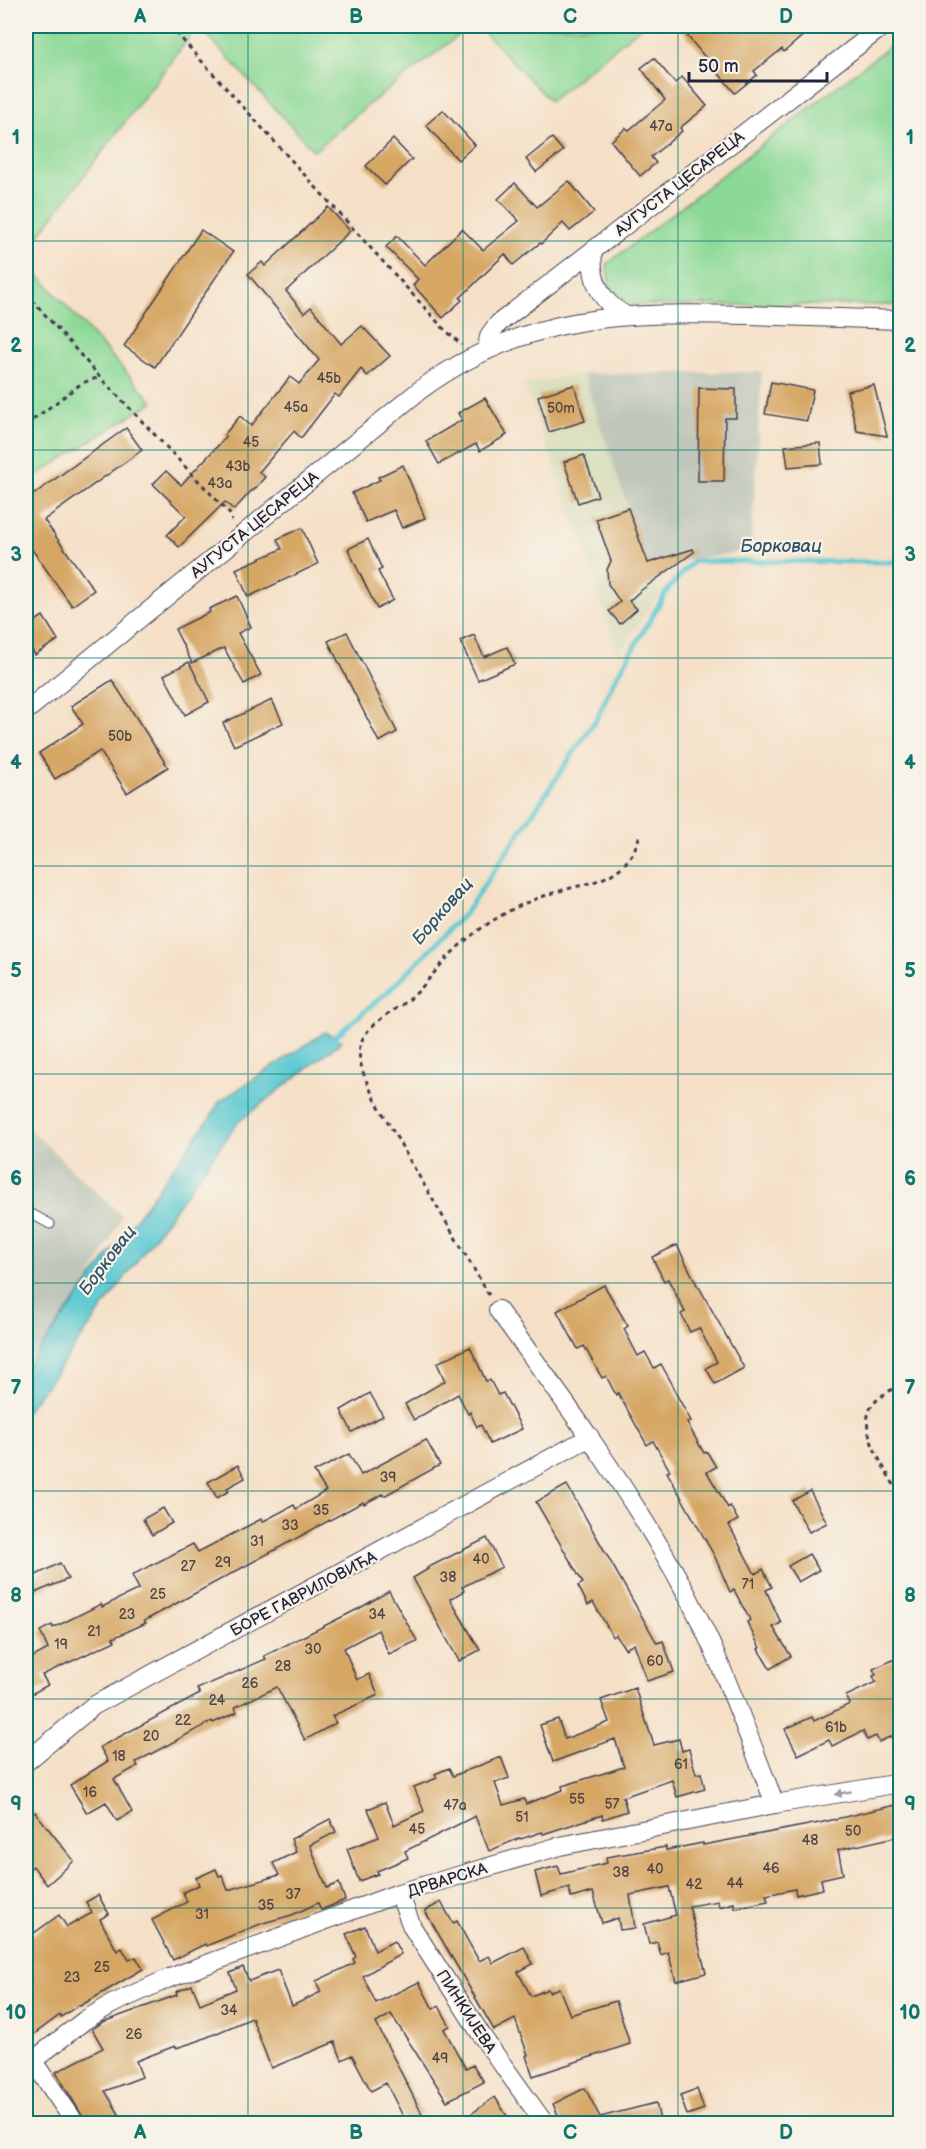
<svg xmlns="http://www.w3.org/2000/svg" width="926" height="2149" font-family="'Balsamiq Sans',sans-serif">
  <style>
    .built { fill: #dadebd }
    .industrial { fill: #c0c6ba }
    .green { fill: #8cd996; stroke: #577e68; stroke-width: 1.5 }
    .water { fill: #5cc9d1; stroke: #3f7686; stroke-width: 1.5 }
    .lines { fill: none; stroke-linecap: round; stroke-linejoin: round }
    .stream { stroke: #5cc9d1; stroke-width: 5 }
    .building { fill: #d6a664 }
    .service-casing { stroke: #423e50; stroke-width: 11 }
    .minor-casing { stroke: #423e50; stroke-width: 20 }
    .path { stroke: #423e50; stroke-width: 3; stroke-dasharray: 4.5 4.5; stroke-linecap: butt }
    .service { stroke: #fff; stroke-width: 9 }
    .minor { stroke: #fff; stroke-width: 18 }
    .oneway { fill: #9c9ca7 }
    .grid { fill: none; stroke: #0f766e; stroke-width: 1.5; stroke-opacity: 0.55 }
    .labels { text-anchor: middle; stroke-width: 4.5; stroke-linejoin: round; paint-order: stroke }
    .number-label { font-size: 14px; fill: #4f4345 }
    .street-label { font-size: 16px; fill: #22223b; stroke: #f7f3e8 }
    .water-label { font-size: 18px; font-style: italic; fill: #335468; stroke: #f7f3e8 }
    .neatline { fill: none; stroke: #0f766e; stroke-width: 2 }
    .grid-label { font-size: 20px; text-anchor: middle; font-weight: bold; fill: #0f766e }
  </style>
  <rect width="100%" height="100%" fill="#f7f3e8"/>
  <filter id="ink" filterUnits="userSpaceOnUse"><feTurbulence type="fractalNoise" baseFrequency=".0167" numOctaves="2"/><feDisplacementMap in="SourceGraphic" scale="12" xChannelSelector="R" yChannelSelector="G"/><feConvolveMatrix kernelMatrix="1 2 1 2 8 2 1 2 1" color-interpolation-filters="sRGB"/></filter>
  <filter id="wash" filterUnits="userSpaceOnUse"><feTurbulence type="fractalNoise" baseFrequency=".008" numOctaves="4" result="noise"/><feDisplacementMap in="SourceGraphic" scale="24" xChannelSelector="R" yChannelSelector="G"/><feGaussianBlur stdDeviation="1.35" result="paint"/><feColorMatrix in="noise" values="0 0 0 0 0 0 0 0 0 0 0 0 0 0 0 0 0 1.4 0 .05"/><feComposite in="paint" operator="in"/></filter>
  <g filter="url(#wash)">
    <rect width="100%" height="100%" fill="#f5e0c7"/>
    <polygon class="built" points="583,374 653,582 661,590 618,654 584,547 524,384"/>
    <g class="industrial">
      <polygon points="762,372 751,551 686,560 653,582 583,374"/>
      <polygon points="26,1126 122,1216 81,1296 26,1364"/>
    </g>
    <g class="green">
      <polygon points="26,26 198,26 26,252"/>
      <polygon points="199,26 471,26 368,105 314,151"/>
      <polygon points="478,26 642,26 550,101"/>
      <polygon points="900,38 900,305 631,305 609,287 607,264"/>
      <polygon points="26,261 153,402 26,482"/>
    </g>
    <polygon class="water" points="325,1032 342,1041 237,1123 47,1385 26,1411 26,1368 212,1115 219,1102"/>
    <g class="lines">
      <polyline class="stream" points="330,1041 393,987 466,912 597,718 613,683 668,589 693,561 900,562"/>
    </g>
    <g id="blocks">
      <g class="building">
        <polygon points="679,26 814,26 784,52 782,49 754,71 757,75 735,93"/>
        <polygon points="654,58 675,83 682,77 707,106 680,128 682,131 651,157 656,163 640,176 611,141 626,128 629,130 665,100 641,68"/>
        <polygon points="443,110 475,145 458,160 426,125"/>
        <polygon points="552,138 563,151 536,172 526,159"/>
        <polygon points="393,139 412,159 385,185 366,166"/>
        <polygon points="569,181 594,212 570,231 563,223 541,244 540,243 513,265 505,254 460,298 462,300 443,318 413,285 418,279 386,247 397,236 425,265 462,229 483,250 519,221 498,199 515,183 537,207"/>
        <polygon points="328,207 350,231 286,291 304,313 311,307 341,344 362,326 390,356 367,376 361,369 339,397 335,394 301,438 294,431 259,472 265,477 253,491 252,490 234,510 225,502 179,547 167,535 186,516 153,484 166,471 181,485 226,437 224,435 240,416 251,426 290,377 299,384 319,360 248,274 262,262 265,266"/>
        <polygon points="201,230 233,252 155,367 124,346"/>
        <polygon points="771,382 813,390 807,421 765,414"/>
        <polygon points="574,385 585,421 549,432 538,396"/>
        <polygon points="874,385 887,436 857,431 847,391"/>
        <polygon points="699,388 736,389 736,418 725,418 724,481 698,481"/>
        <polygon points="485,398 507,435 480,451 476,444 439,464 426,441 462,420 458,413"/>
        <polygon points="126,428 142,450 44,520 94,590 72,606 26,541 26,500"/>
        <polygon points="820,443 822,464 788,467 785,446"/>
        <polygon points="584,455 598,496 578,503 564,462"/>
        <polygon points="403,465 425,518 402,528 394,510 366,522 352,493 380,480 378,477"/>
        <polygon points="628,508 648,563 693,549 694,552 640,591 629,601 637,609 620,624 609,611 620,602 608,584 607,570 611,561 596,519"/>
        <polygon points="302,528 318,564 248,597 236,569 282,549 277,539"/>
        <polygon points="368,539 382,569 378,571 393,600 377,609 348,549"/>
        <polygon points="237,596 251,627 238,633 261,675 244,684 224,648 192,663 175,629 210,612 209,609"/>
        <polygon points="43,616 58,640 35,655 26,640 26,627"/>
        <polygon points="347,632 397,732 379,742 328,641"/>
        <polygon points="474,635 484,657 507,647 515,664 478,680 460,641"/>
        <polygon points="189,662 209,702 185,715 164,675"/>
        <polygon points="112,680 168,767 127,793 100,751 55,779 39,753 83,724 71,706"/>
        <polygon points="272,700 283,723 234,746 223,723"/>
        <polygon points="677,1245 698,1287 699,1287 744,1368 715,1384 706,1368 717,1362 699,1328 690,1332 681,1314 685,1312 668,1279 664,1281 652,1257"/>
        <polygon points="604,1285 628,1326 624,1329 638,1356 645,1352 654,1368 661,1364 675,1389 674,1390 691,1421 687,1423 704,1453 707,1452 716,1467 707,1472 728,1508 730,1506 738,1520 729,1525 755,1574 763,1569 772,1587 766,1590 781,1623 773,1627 791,1656 770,1669 758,1649 760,1648 747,1622 750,1620 734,1590 730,1592 715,1557 667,1472 670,1471 653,1441 647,1445 618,1393 616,1395 606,1376 602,1378 584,1346 578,1349 557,1311"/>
        <polygon points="470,1347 486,1381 490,1380 498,1395 503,1393 522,1429 490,1444 481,1425 477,1427 470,1412 468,1414 458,1394 414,1420 405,1404 445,1381 437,1363"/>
        <polygon points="370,1393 383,1416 352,1432 341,1410"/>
        <polygon points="426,1440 440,1465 384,1496 383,1494 364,1504 363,1502 144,1621 146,1623 113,1638 115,1641 42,1675 48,1685 26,1697 26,1661 48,1649 40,1631 52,1625 53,1628 101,1604 102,1607 139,1589 132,1575 193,1544 198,1552 261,1519 262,1522 294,1505 296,1509 326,1491 314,1472 349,1454 361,1475"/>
        <polygon points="238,1465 245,1478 227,1488 229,1491 217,1498 208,1482"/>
        <polygon points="567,1485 657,1643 663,1641 674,1672 647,1681 634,1644 625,1649 616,1635 613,1637 593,1602 588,1605 578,1586 583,1583 536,1502"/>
        <polygon points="810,1491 827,1523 809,1532 792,1501"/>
        <polygon points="163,1508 172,1523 152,1535 143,1519"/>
        <polygon points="487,1538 502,1567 462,1587 464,1591 450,1599 480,1650 459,1661 413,1578 428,1569 427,1568"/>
        <polygon points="809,1554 819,1570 798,1582 788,1566"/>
        <polygon points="60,1563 68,1579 32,1594 26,1580"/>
        <polygon points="389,1591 417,1641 389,1654 378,1630 344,1648 357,1680 369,1674 378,1695 332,1716 336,1723 305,1740 277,1687 235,1707 237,1712 213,1723 212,1721 136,1762 138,1766 114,1779 132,1812 117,1821 106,1802 87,1813 70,1785 108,1761 100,1747 200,1694 197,1689 266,1659 264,1656 360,1608"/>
        <polygon points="895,1659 900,1670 900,1732 879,1742 876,1736 867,1740 863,1731 832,1746 829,1740 798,1755 785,1729 812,1717 814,1721 850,1704 846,1696 876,1682 873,1676 876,1675 873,1669"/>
        <polygon points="635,1688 654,1745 679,1739 682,1751 689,1749 696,1774 701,1773 705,1789 677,1797 672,1780 623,1797 627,1811 603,1819 602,1815 543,1834 542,1832 521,1839 520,1838 489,1851 475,1816 405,1851 408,1858 377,1871 378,1874 359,1881 347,1849 379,1837 368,1809 385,1802 394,1825 424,1811 414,1787 437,1778 435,1774 449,1768 453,1776 501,1757 509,1778 495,1783 503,1805 524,1799 526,1804 563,1790 562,1786 624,1767 615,1739 553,1762 540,1725 558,1719 565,1739 609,1722 601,1700"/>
        <polygon points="900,1804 900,1836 838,1850 843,1874 821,1879 823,1889 796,1895 795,1889 766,1895 768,1901 735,1908 734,1903 719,1907 718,1901 689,1906 706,1973 676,1981 668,1952 661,1955 657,1942 649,1944 644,1924 676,1915 669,1887 630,1895 635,1928 620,1930 618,1918 602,1923 593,1892 571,1898 569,1888 541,1896 535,1872 558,1866 561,1874 607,1863 606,1857 666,1847 666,1850 703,1843 703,1845 819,1823"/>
        <polygon points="35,1812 74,1861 47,1885 33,1866 26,1872 26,1820"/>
        <polygon points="330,1819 336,1832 310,1845 327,1888 339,1883 345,1900 321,1910 318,1903 292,1915 263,1923 206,1946 205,1944 173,1960 152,1920 187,1902 183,1892 199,1885 196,1878 216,1869 219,1876 222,1875 228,1890 279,1875 273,1863 296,1852 291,1839"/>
        <polygon points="98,1895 109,1914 100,1919 117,1951 122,1948 129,1960 136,1957 143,1969 80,2006 79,2005 61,2017 60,2015 33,2035 26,2025 26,1939 59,1915 67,1927 92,1913 86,1902"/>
        <polygon points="441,1902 453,1923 457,1921 479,1961 489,1956 493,1963 524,1947 533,1964 518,1972 531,1996 548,1989 549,1992 559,1988 570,2015 616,2001 630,2044 533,2076 526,2056 528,2055 515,2019 494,2030 425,1911"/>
        <polygon points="365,1926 375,1951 394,1941 401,1954 363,1976 376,2003 419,1982 433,2009 439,2006 450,2026 444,2029 466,2069 473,2065 484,2082 447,2101 391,2014 376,2023 422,2114 406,2122 386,2083 371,2091 352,2055 342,2060 335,2042 271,2068 252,2018 198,2041 176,2048 175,2046 136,2061 142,2077 105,2091 125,2124 87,2124 56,2072 103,2048 92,2029 103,2022 177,1995 176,1992 192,1985 200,2004 236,1989 230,1973 243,1967 249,1981 278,1970 292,2006 321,1992 316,1981 355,1963 353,1959 356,1957 346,1934"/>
        <polygon points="585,2088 600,2117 656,2103 661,2124 562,2124 553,2104"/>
        <polygon points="697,2089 704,2109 687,2115 680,2095"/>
        <polygon points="495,2097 512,2124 457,2124 488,2102"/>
      </g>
    </g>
  </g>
  <g filter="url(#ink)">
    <use href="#blocks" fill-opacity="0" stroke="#423e50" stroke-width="1.5"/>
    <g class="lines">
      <defs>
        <polyline id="service" points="26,1211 50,1224"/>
        <g id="minor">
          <path d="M593,251C590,278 600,302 625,315"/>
          <path d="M489,348C486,337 491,332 499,323L883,26"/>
          <path d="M26,711L420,390C526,312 625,312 750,315C800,317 850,318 900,320"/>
          <path d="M498,1310C562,1397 625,1484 678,1578C718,1650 745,1728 775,1804"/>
          <polyline points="26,1762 93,1706 590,1437"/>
          <polyline points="399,1893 412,1927 484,2039 545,2124"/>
          <polyline points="26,2051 76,2124"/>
          <polyline points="26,2066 85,2020 112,2004 167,1979 399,1893 560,1846 775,1804 900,1783"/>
        </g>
      </defs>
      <use href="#service" class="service-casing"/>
      <use href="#minor" class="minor-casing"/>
      <g class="path">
        <polyline points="170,26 443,328 462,345"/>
        <polyline points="26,293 100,377 229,513 232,521"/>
        <polyline points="26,425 82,383 100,377"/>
        <path d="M489,1295C459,1243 427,1191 397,1138C384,1114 365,1087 360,1060C354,1027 391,1015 411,998C425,986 435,970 448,957C466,938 486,924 509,911C524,903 540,897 556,892C594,881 628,880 640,834"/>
        <path d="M900,1384C892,1390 881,1395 874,1403C853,1427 888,1473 900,1495"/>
      </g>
      <use href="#service" class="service"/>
      <use href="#minor" class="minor"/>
    </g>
    <defs><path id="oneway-solid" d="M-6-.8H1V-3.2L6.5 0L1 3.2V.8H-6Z" transform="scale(1.5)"/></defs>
    <use class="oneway" href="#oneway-solid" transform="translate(843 1793) rotate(170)"/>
  </g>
  <path class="grid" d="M248,26V2124M463,26V2124M678,26V2124M26,241H900M26,450H900M26,658H900M26,866H900M26,1074H900M26,1283H900M26,1491H900M26,1699H900M26,1908H900"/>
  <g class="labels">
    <g class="number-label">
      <text x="661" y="131">47a</text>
      <text x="329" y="383">45b</text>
      <text x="296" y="412">45a</text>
      <text x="561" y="413">50m</text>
      <text x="251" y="447">45</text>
      <text x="238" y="471">43b</text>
      <text x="220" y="488">43a</text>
      <text x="120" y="741">50b</text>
      <text x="388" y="1482">39</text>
      <text x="321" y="1515">35</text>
      <text x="290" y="1530">33</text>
      <text x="257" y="1546">31</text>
      <text x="481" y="1564">40</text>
      <text x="223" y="1567">29</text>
      <text x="188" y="1571">27</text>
      <text x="448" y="1582">38</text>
      <text x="748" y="1589">71</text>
      <text x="158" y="1599">25</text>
      <text x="127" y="1619">23</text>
      <text x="377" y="1619">34</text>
      <text x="94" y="1636">21</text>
      <text x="61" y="1649">19</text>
      <text x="313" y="1654">30</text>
      <text x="655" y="1666">60</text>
      <text x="283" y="1671">28</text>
      <text x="250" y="1688">26</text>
      <text x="217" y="1705">24</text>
      <text x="183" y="1725">22</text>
      <text x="836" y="1732">61b</text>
      <text x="151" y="1741">20</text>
      <text x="119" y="1761">18</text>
      <text x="681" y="1769">61</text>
      <text x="90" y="1797">16</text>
      <text x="577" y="1804">55</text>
      <text x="612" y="1809">57</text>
      <text x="455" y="1810">47a</text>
      <text x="522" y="1822">51</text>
      <text x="417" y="1834">45</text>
      <text x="853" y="1836">50</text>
      <text x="810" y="1845">48</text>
      <text x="771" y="1873">46</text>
      <text x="655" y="1874">40</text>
      <text x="621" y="1877">38</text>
      <text x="735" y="1888">44</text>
      <text x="694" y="1889">42</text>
      <text x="293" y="1899">37</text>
      <text x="266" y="1910">35</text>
      <text x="202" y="1919">31</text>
      <text x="102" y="1972">25</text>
      <text x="72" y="1982">23</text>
      <text x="229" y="2015">34</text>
      <text x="134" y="2039">26</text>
      <text x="440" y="2063">49</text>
    </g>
    <g class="street-label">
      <text transform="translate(679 183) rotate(-38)" y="6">АУГУСТА ЦЕСАРЕЦА</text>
      <text transform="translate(254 524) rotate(-39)" y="6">АУГУСТА ЦЕСАРЕЦА</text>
      <text transform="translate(303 1593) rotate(-28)" y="6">БОРЕ ГАВРИЛОВИЋА</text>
      <text transform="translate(447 1879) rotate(-17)" y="6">ДРВАРСКА</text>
      <text transform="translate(467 2011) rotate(57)" y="6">ПИНКИЈЕВА</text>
    </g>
    <g class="water-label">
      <text x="781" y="552">Борковац</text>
      <text transform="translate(442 911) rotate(-49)" y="6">Борковац</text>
      <text transform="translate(107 1260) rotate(-53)" y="6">Борковац</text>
    </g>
  </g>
  <rect width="926" height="2149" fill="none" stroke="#f7f3e8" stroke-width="66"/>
  <path d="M689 72v9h138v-9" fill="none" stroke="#22223b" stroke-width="3"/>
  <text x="698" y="72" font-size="18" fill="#22223b" stroke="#f7f3e8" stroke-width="4.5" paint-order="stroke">50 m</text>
  <rect x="33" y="33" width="860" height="2083" class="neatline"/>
  <g class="grid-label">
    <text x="140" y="23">A</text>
    <text x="356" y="23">B</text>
    <text x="570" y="23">C</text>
    <text x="786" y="23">D</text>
    <text x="16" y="144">1</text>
    <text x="910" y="144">1</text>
    <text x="16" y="352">2</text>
    <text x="910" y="352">2</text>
    <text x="16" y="561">3</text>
    <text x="910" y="561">3</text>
    <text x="16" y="769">4</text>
    <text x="910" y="769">4</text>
    <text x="16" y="977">5</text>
    <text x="910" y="977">5</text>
    <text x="16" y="1185">6</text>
    <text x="910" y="1185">6</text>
    <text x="16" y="1394">7</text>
    <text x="910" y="1394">7</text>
    <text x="16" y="1602">8</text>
    <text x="910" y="1602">8</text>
    <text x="16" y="1810">9</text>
    <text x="910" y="1810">9</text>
    <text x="16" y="2019">10</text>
    <text x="910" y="2019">10</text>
    <text x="140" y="2139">A</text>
    <text x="356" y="2139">B</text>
    <text x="570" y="2139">C</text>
    <text x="786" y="2139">D</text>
  </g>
</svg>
